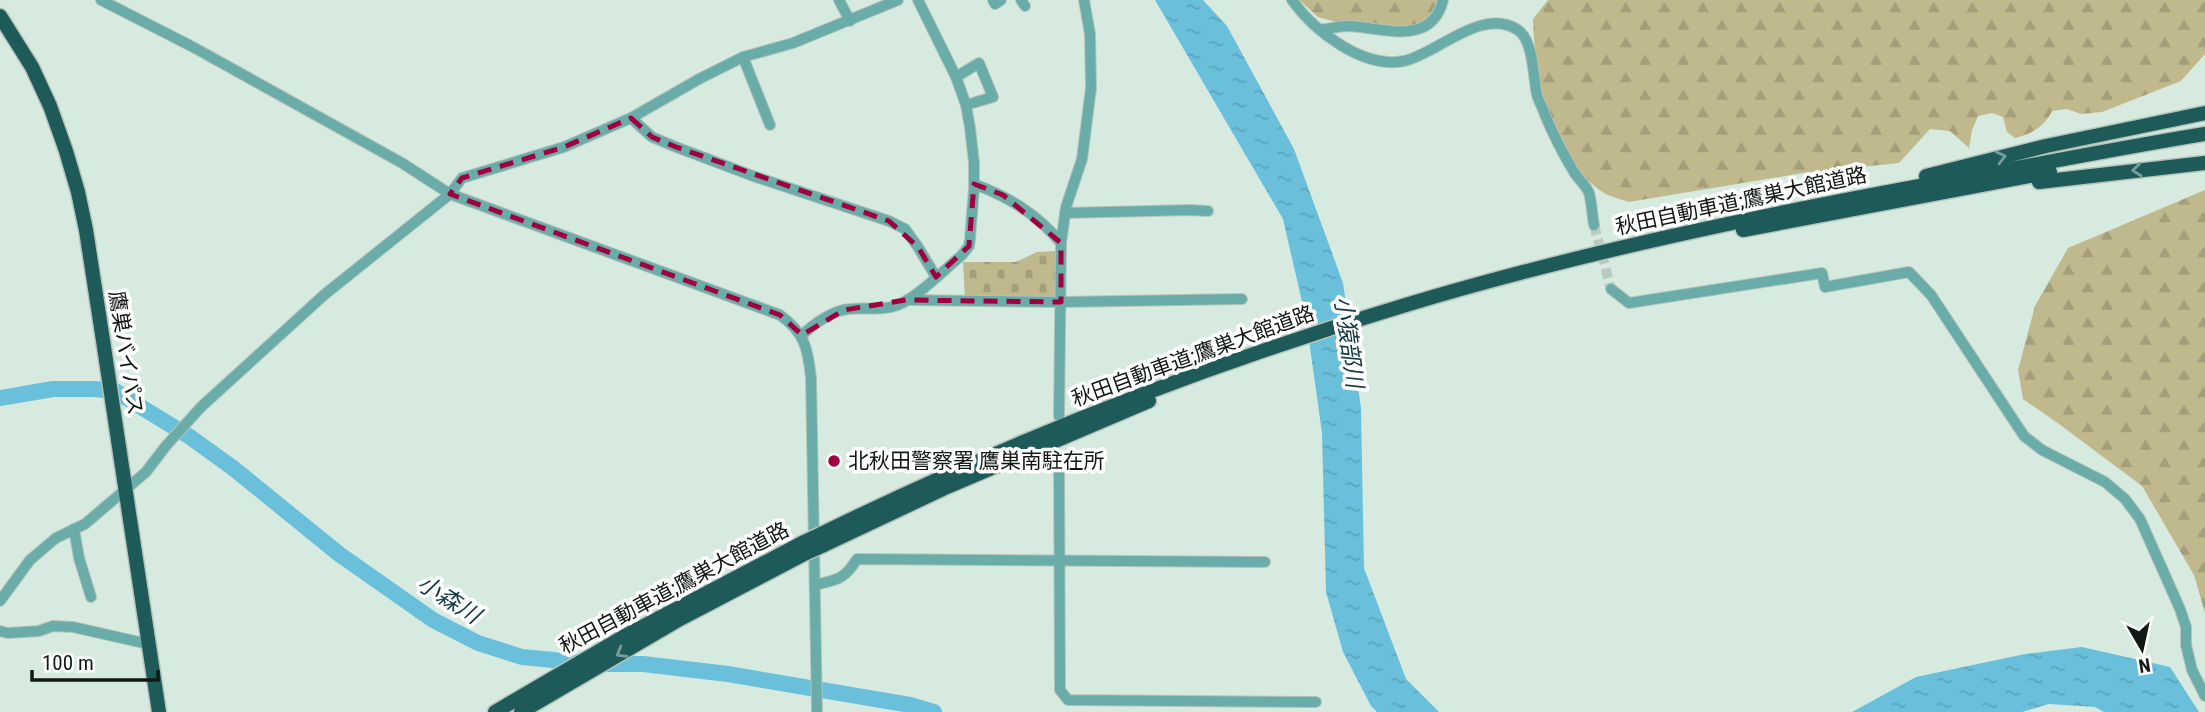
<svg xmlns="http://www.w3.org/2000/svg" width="2205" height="712" font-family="'Roboto Condensed','Noto Sans JP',sans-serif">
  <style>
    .forest { fill: url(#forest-firs) }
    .cemetery { fill: url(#cemetery-stones) }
    .water { fill: url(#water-ripples) }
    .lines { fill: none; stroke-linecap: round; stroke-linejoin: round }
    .river { stroke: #6ac0db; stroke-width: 16 }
    .minor-tunnel { stroke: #b9cbc1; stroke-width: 10; stroke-dasharray: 10 5; stroke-linecap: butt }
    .minor-casing { stroke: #b4c4bb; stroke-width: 12 }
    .highway-casing { stroke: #b4c4bb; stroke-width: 17 }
    .minor { stroke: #69aca8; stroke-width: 10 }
    .highway { stroke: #1e5a57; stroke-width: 14 }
    .highway-bridge-casing { stroke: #b4c4bb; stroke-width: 17; stroke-linecap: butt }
    .highway-bridge { stroke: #1e5a57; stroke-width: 14 }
    .oneway { stroke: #789c9a }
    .marked { fill: none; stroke: #a0013f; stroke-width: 5; stroke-dasharray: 14 9; stroke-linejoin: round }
    .poi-dot { fill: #a0013f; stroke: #fff; stroke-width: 2.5 }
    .labels { text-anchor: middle; stroke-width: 7; stroke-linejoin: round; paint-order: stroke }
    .street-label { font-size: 21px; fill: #121915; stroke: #fff }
    .poi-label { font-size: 21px; fill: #121915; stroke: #fff; text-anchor: start }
    .water-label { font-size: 23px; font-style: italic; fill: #123a46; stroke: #fff }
  </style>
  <defs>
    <pattern id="forest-firs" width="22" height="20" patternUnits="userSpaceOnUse" patternTransform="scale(1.75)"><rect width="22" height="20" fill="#c0b98e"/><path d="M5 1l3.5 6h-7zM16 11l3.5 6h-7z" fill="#a49e7a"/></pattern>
    <pattern id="cemetery-stones" width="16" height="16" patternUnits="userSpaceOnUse" patternTransform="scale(1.75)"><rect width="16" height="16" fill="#c0b98e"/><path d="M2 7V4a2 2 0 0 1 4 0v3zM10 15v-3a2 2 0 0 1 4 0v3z" fill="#a49e7a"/></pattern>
    <pattern id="water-ripples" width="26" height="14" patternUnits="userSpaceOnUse" patternTransform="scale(1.75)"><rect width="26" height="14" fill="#6ac0db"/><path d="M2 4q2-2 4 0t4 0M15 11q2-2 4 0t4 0" fill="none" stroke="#5ba4bb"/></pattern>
  </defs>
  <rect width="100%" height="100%" fill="#d7eadf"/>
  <g class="forest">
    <polygon points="1299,0 1439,0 1434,14 1418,26 1397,29 1356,23 1336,22 1318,17"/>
    <path d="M1548,0H2205V54L2181,81L2102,112L2081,114L2067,109L2052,111C2044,127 2033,133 2015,138L2007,132L2003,117L1992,113L1978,116L1972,130L1969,148L1950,131L1930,129L1899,163L1803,173L1629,202C1621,199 1611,197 1604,193C1550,157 1535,79 1533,19Z"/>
    <polygon points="2205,190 2205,613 2194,575 2142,486 2059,424 2023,399 2018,370 2035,306 2068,248"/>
  </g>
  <polygon class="cemetery" points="1056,251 1057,299 965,298 963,262 1016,262 1037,252"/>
  <g class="water">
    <polygon points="1155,0 1203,0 1227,26 1294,149 1343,283 1361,408 1364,568 1406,679 1439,712 1377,712 1371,706 1343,652 1326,592 1322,433 1306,319 1283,219"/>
    <polygon points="2082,647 2170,667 2199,712 2104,712 2095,707 2049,704 2022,712 1852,712 1916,677 2025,654"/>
  </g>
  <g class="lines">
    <polyline class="river" points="0,398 53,389 94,389 115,391 190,437 233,468 339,554 433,620 478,643 522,657 593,664 643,664 728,674 910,705 934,712"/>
    <polyline class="minor-tunnel" points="1594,225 1611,289"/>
    <defs>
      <g id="minor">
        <path d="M101,0L193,47L402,163L450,194L780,315C805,333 808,349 811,378L817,712"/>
        <polyline points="839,0 850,21"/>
        <polyline points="993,0 995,4 1001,0"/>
        <polyline points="1021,0 1025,6"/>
        <path d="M1292,0C1314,31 1363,69 1404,61C1437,54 1482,6 1518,30C1534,41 1533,78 1537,95C1539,102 1543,108 1545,115C1553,134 1563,154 1574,172C1578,179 1586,185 1589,193C1592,203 1592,215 1594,225"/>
        <path d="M1320,30C1329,29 1339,26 1348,26C1381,27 1431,48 1443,0"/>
        <polyline points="743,57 770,125"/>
        <polyline points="956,77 979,63 993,97 966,105"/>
        <polyline points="631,118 652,137 676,147 753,176 889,221 905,229 918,247 936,277"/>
        <path d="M974,184C1009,197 1037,214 1061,243"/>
        <polyline points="1065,213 1190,210 1208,211"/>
        <polyline points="1611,289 1629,303 1822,273 1825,287 1909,272 1931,295 2024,436 2042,450 2105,482 2125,499 2140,519 2180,609 2186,627 2186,645 2192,670 2205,696"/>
        <polyline points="907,300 1061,302 1242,299"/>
        <path d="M802,335C814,324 827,314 843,310C861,306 880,312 898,305C919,296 944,270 962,255L969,246L970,239L974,188V163L970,128L966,105L956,77L918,0"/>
        <polyline points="1059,416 1061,243 1066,207 1082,159 1091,88 1090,34 1084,0"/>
        <polyline points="1059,456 1060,690 1068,700 1316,702"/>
        <polyline points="74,529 79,558 91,597"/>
        <path d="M815,585C837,580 845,579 857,559L1265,562"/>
        <polyline points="0,601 30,560 56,538 85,524 146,472 165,447 201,407 324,295 450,194 462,178 564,147 631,118 699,79 743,57 793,43 898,0"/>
        <polyline points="0,631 8,633 39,631 53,626 73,627 148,644"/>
      </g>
      <g id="highway">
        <polyline points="0,16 32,67 50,106 66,151 78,192 86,230 104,347 159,712"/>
        <polyline points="1926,176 2046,146 2205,113"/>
        <polyline points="2039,182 2205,163"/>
        <polyline points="1743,230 2050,172"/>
        <path d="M821,534C1011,441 1207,364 1409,304C1593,249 1781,211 1969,177C2048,162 2126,147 2205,134"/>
        <polyline points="824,545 947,487 1149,401"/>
        <polyline points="495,712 623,637 804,542"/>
        <polyline points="521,712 680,619 806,553"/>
      </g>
    </defs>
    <use href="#minor" class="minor-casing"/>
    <use href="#highway" class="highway-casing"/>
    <use href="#minor" class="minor"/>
    <use href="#highway" class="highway"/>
    <defs>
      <g id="highway-bridge">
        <polyline points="804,542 821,534"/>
        <polyline points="806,553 824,545"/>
      </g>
    </defs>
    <use href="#highway-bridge" class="highway-bridge-casing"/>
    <use href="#highway-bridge" class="highway-bridge"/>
  </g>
  <defs><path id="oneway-chevron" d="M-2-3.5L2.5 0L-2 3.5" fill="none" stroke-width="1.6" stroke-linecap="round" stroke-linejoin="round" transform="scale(1.75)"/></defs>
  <g class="oneway">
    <use href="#oneway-chevron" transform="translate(2001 157) rotate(-14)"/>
    <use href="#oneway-chevron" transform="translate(2137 170) rotate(174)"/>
    <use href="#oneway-chevron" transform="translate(621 653) rotate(149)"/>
  </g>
  <path class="marked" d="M631,118L652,137L676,147L889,221L918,247L936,277L969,246L974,184L1003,195L1061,243V302L906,300L844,310L802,335L780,315L450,194L462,178L564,147Z"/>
  <circle class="poi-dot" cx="834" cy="461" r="7"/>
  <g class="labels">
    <g class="street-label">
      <text transform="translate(1741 201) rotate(-12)" y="7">秋田自動車道;鷹巣大館道路</text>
      <text transform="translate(126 353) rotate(81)" y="7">鷹巣バイパス</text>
      <text transform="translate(1193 356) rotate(-20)" y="7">秋田自動車道;鷹巣大館道路</text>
      <text transform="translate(674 588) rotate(-28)" y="7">秋田自動車道;鷹巣大館道路</text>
    </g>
    <g class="poi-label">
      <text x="848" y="468">北秋田警察署 鷹巣南駐在所</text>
    </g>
    <g class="water-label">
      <text transform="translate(1349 342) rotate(82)" y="8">小猿部川</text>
      <text transform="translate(449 599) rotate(32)" y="8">小森川</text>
    </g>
  </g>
  <g transform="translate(2142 649) rotate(171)" stroke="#ffffff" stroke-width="5" paint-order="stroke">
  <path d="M0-5L12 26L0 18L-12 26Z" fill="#121915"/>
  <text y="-10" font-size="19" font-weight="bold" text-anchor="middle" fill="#121915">N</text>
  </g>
  <path d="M32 670v10h126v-10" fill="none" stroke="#121915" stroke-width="3.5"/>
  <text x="42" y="670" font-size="21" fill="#121915" stroke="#ffffff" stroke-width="5" paint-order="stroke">100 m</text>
</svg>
